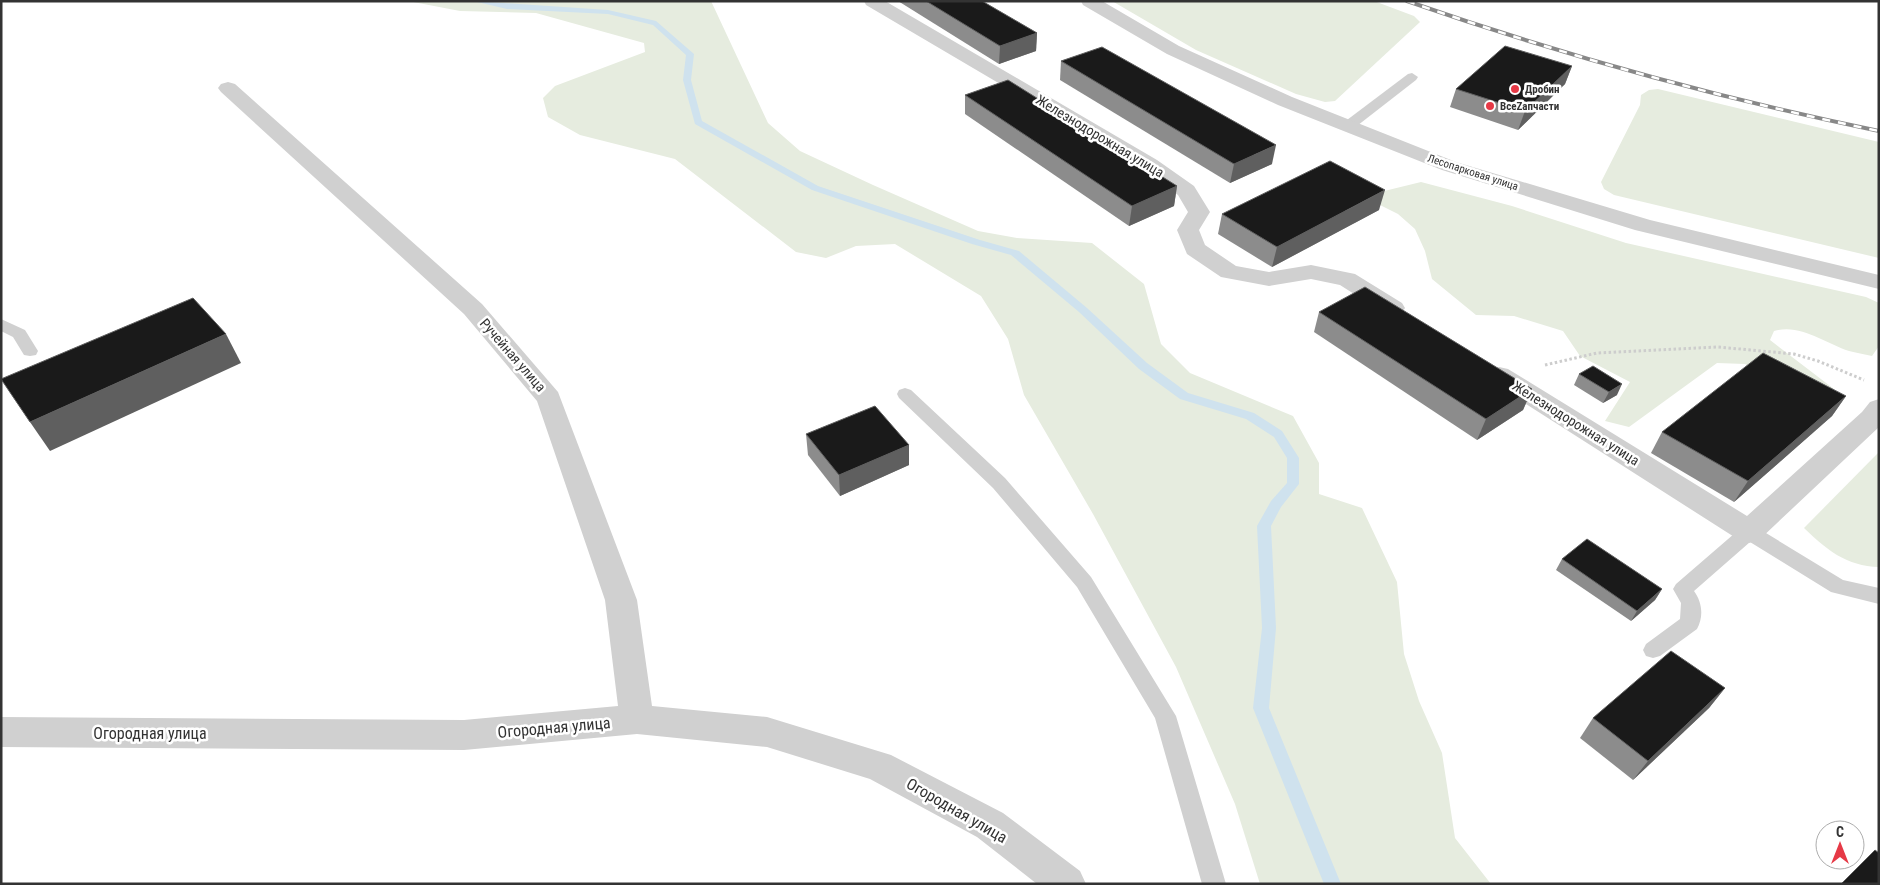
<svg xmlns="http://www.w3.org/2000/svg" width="1880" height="885" font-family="'Roboto Condensed',sans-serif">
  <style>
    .green { fill: #e6ecdf }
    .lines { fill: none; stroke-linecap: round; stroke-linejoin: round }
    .stream { fill: #cfe2ee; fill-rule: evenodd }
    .path { stroke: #cdcdcd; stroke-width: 3; stroke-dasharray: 2.5 2.5; stroke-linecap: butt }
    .service { fill: #d0d0d0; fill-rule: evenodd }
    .minor { fill: #d0d0d0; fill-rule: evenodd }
    .tertiary { fill: #d0d0d0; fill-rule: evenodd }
    .rail-casing { stroke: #888; stroke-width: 4 }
    .rail { stroke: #fff; stroke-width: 2.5; stroke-dasharray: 8; stroke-linecap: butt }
    .wall { fill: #8c8c8c }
    .shaded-wall { fill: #5f5f5f }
    .building { fill: #1a1a1a; stroke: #5f5f5f }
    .poi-dot { fill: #e63946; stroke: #fff; stroke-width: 2 }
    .labels { text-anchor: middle; stroke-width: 5; stroke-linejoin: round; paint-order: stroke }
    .far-poi-label { font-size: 11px; font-weight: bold; fill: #333; stroke: #fff; text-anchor: start }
    .far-street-label { font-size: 11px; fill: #333; stroke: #fff }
    .street-label { font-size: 14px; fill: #333; stroke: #fff }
    .near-street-label { font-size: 16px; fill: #333; stroke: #fff }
  </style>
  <rect width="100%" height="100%" fill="#fff"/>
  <g class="green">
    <polygon points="408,1 711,1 768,123 800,151 873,185 978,231 1017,238 1092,243 1144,284 1161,344 1190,373 1293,416 1319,463 1319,494 1362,508 1397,582 1404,654 1419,701 1442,753 1455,838 1491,884 1260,884 1235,804 1176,667 1093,514 1024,395 1008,339 981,296 895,244 856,246 826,258 796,252 675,159 580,135 548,117 543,98 555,86 645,52 644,43 536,13 460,11"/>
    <polygon points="1112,1 1374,1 1414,16 1420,22 1335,101 1325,102 1296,94 1196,50"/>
    <polygon points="1658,89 1879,142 1879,258 1614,195 1604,189 1601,182 1640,105 1641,95 1649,90"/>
    <path d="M1421,182L1512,206L1626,243L1866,297L1879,303V346L1872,356C1864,354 1856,353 1849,351C1825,343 1800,323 1774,331L1770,340L1834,389L1816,393L1779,380L1745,364L1717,363L1629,427L1605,421L1630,382L1580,356L1563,331L1514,316L1476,315L1432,279L1425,251L1415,229L1398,214L1370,200L1372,194Z"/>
    <path d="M1879,452V567C1846,566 1827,550 1804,528Z"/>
  </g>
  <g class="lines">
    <polygon class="stream" points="473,1 608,10 656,21 694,54 691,80 702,121 818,186 980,240 1019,251 1087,308 1147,363 1188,393 1254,413 1282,431 1299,458 1299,484 1281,507 1271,526 1276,628 1269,708 1341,884 1324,884 1253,708 1262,628 1257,526 1271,501 1287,483 1287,458 1274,437 1246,419 1180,399 1139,369 1079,312 1011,255 972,244 812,190 695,124 683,80 686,55 653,25 608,14 507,9"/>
    <polyline class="path" points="1545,365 1597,353 1718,347 1794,354 1818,361 1864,380"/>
    <g class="service">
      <polygon points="1412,73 1418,77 1416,80 1353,129 1343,129 1342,126 1343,123 1408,74"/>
      <polygon points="1,319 25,330 38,351 36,355 30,356 24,355 13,337 1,331"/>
      <polygon points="905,388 911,390 1005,478 1091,577 1176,716 1226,884 1202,884 1155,718 1077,587 993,488 899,398 897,394 899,390"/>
      <path d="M1749,525L1756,527L1843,580L1879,588V604L1831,592L1750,542L1694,591C1702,602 1704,616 1697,629L1660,656L1653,658L1646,656L1643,650L1646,644L1680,619L1681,603L1673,589L1676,584L1742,527Z"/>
    </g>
    <g class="minor">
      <polygon points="864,1 885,1 1157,160 1194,186 1210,212 1199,230 1205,245 1236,266 1269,272 1311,265 1355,274 1402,303 1405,308 1402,313 1393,316 1384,313 1340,285 1311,279 1269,286 1221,277 1187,254 1177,230 1188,212 1178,195 1143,168 866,5"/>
      <polygon points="228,82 235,84 482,304 558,392 637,600 652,706 767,717 891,755 1003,813 1080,871 1086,884 1037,884 977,837 870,779 767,747 637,734 464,750 1,747 1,717 464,720 618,706 605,600 537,401 464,314 221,92 218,88 221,84"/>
      <polygon points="1499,367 1508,369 1747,516 1862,412 1870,402 1879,399 1879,427 1759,540 1749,543 1739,540 1490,381 1486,375 1490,369"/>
    </g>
    <polygon class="tertiary" points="1081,1 1102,1 1179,46 1292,97 1456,162 1650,220 1879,275 1879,289 1635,230 1442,170 1278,105 1167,54 1083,5"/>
    <defs>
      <path id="rail" d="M1407,1C1562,55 1718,98 1879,131"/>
    </defs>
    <use href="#rail" class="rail-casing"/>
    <use href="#rail" class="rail"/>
  </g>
  <g class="wall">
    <polygon points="898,1 982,1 1037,33 1036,51 999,64"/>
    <polygon points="1061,61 1272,164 1230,183 1060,80"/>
    <polygon points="1572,66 1565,84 1518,130 1450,107 1456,89"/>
    <polygon points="965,95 1177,186 1174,206 1129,226 965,114"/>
    <polygon points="1379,210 1272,267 1218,234 1222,214"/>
    <polygon points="1319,312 1532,389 1523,410 1477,440 1314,332"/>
    <polygon points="1579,374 1617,395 1603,403 1574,385"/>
    <polygon points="1846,396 1832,416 1734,502 1651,453 1662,432"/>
    <polygon points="806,434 909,445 909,465 840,496 808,455"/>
    <polygon points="1562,559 1662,589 1655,600 1631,621 1556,570"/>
    <polygon points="1725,688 1709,708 1633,780 1580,738 1593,718"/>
  </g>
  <g class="shaded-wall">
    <polygon points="1037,33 1036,51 999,64 1000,46"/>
    <polygon points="1572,66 1565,84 1518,130 1525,111"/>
    <polygon points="1276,145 1272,164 1230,183 1234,164"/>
    <polygon points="1177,186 1174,206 1129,226 1132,206"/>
    <polygon points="1385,190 1379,210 1272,267 1277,247"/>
    <polygon points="226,334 241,363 50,451 30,422"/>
    <polygon points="1622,384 1617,395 1603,403 1609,392"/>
    <polygon points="1532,389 1523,410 1477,440 1486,419"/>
    <polygon points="1846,396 1832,416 1734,502 1748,481"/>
    <polygon points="909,445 909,465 840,496 839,475"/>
    <polygon points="1662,589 1655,600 1631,621 1637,611"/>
    <polygon points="1725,688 1709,708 1633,780 1648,761"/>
  </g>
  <g class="building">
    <polygon points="926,1 982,1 1037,33 1000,46"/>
    <polygon points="1505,46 1572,66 1525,111 1456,89"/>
    <polygon points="1102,47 1276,145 1234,164 1061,61"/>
    <polygon points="1008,80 1177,186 1132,206 965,95"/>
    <polygon points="1330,161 1385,190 1277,247 1222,214"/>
    <polygon points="1365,287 1532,389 1486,419 1319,312"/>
    <polygon points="193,298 226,334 30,422 1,379"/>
    <polygon points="1763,353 1846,396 1748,481 1662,432"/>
    <polygon points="1593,366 1622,384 1609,392 1579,374"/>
    <polygon points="875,406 909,445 839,475 806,434"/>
    <polygon points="1587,539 1662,589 1637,611 1562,559"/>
    <polygon points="1671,651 1725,688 1648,761 1593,718"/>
    <polygon points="1875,850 1879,853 1879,884 1841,884"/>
  </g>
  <g class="poi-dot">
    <circle cx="1515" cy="89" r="5"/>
    <circle cx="1490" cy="106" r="5"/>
  </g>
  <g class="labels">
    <g class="far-poi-label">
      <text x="1525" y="93">Дробин</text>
      <text x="1500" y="110">ВсеZапчасти</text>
    </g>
    <g class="far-street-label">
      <text transform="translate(1473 172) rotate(18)" y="4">Лесопарковая улица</text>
    </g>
    <g class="street-label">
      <text transform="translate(1100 136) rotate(31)" y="5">Железнодорожная улица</text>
      <text transform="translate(513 355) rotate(49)" y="5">Ручейная улица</text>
      <text transform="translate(1576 423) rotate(32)" y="5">Железнодорожная улица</text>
    </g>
    <g class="near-street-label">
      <text transform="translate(554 727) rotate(-5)" y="6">Огородная улица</text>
      <text x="150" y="739">Огородная улица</text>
      <text transform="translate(957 810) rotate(30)" y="6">Огородная улица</text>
    </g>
  </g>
  <rect width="1880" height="885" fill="none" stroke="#333333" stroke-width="5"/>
  <g transform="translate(1840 845)"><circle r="24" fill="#ffffff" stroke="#adadad"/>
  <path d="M0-4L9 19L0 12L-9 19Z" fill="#e63946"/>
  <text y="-8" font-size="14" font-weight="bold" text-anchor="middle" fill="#333333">С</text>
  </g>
</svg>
